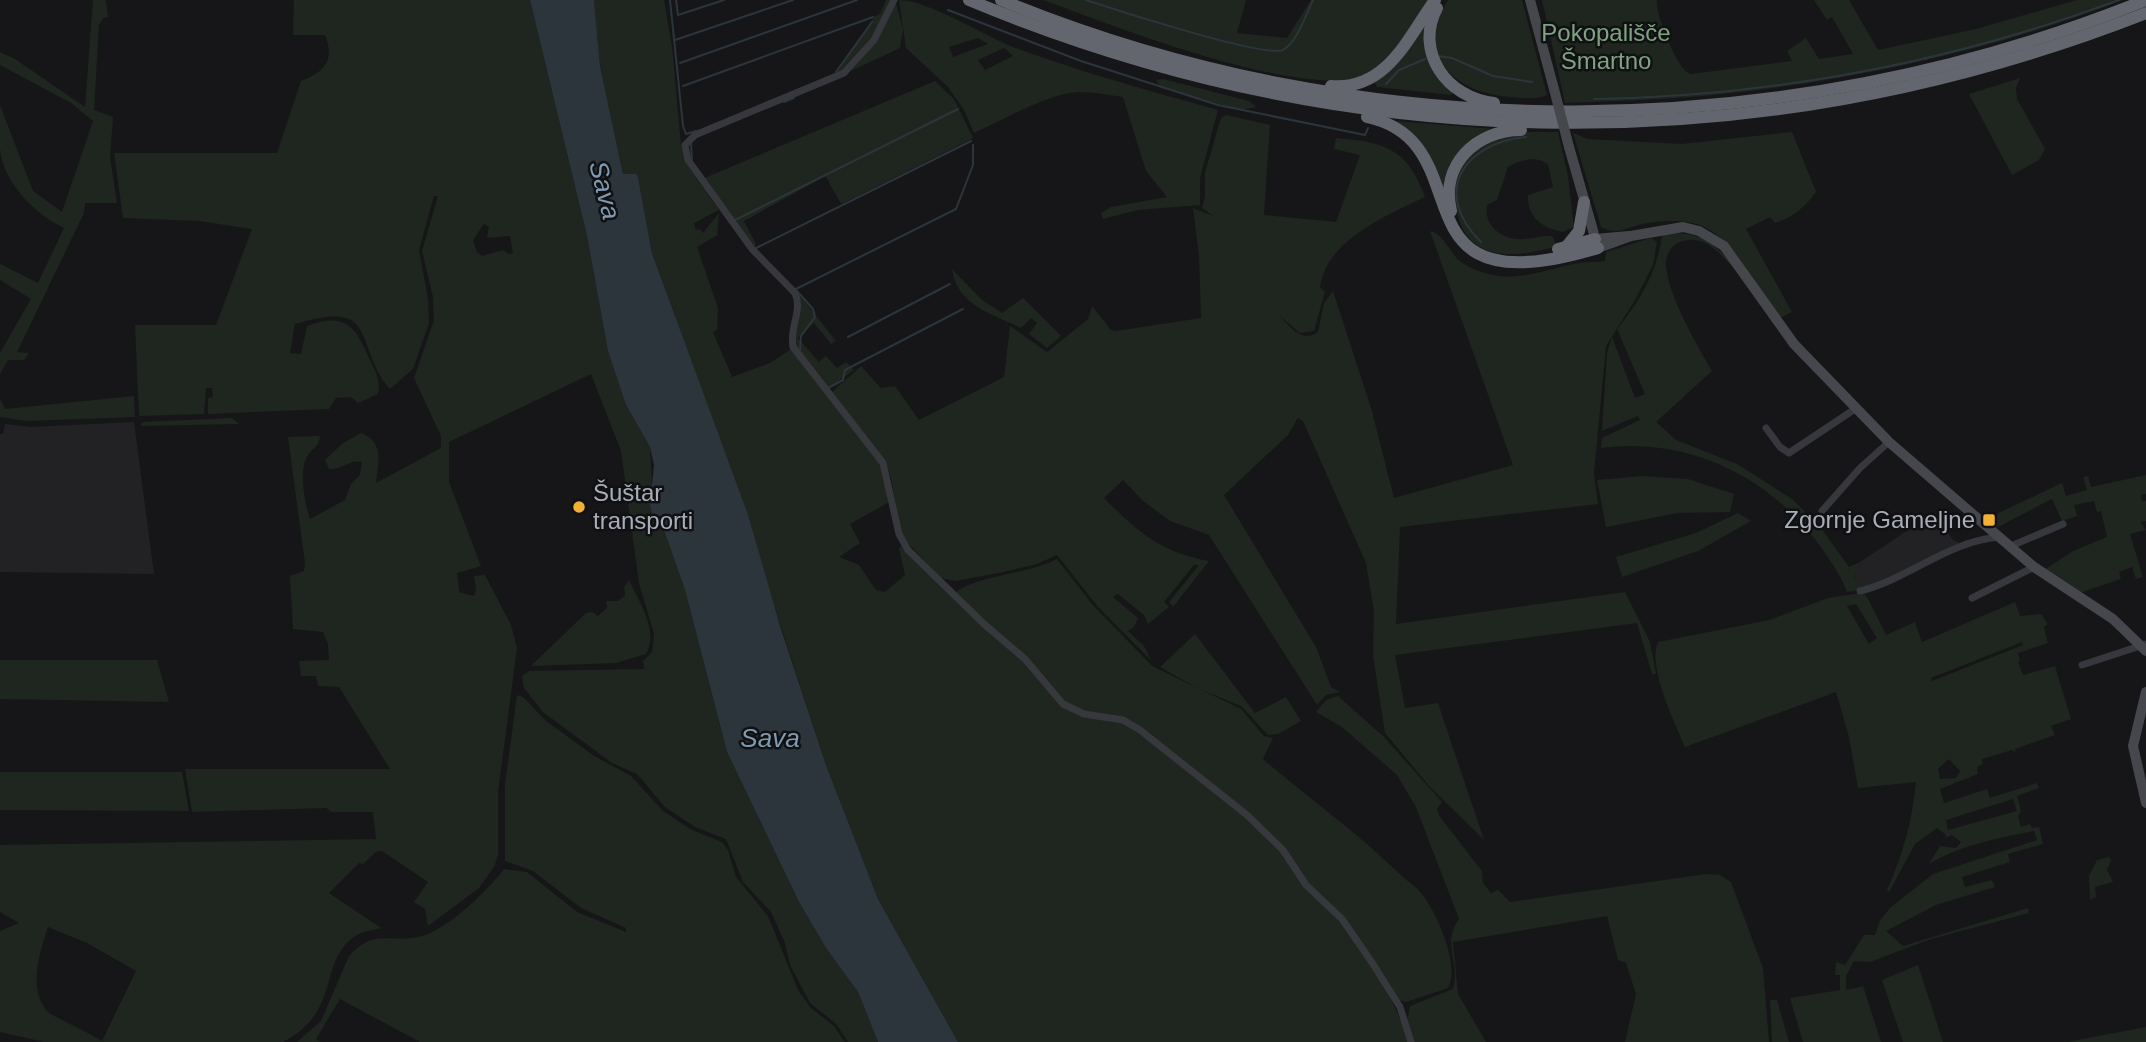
<svg xmlns="http://www.w3.org/2000/svg" width="2146" height="1042" font-family="Arial,sans-serif">
  <style>
    .built { fill: #222225 }
    .green { fill: #1e261f; fill-rule: evenodd }
    .water { fill: #2c353c }
    .lines { fill: none; stroke-linecap: round; stroke-linejoin: round }
    .stream { stroke: #2c353c; stroke-width: 2 }
    .street { stroke: #37383d; stroke-width: 7 }
    .secondary { stroke: #45474d; stroke-width: 10 }
    .highway { stroke: #63666e; stroke-width: 12 }
    .secondary-bridge { stroke: #45474d; stroke-width: 10 }
    .poi-dot { fill: #f2b134; stroke: #111113; stroke-width: 2.5 }
    .labels { text-anchor: middle; stroke-width: 5; stroke-linejoin: round; paint-order: stroke }
    .park-label { font-size: 24px; fill: #7fa381; stroke: #111113 }
    .poi-label { font-size: 24px; fill: #a8adb8; stroke: #111113; text-anchor: start }
    .water-label { font-size: 26px; font-style: italic; fill: #7f9bb3; stroke: #111113 }
  </style>
  <rect width="100%" height="100%" fill="#161618"/>
  <g class="built">
    <polygon points="134,422 154,574 0,572 0,434 3,434 5,424 31,427"/>
    <polygon points="1934,513 1953,540 1964,545 1864,589 1854,578 1860,562"/>
  </g>
  <g class="green">
    <path d="M93,0H106L108,17L103,18L99,25L94,110L113,117L110,158L117,203H85L84,213L17,352L29,353L24,360H8L0,374V353L31,299L0,280V264L38,283L64,228C36,215 3,183 0,149C0,135 0,120 0,105L33,191L62,212L93,121L71,103L0,65V52L15,59L85,107Z"/>
    <path d="M294,0H530L587,236L608,351L626,405L650,447L654,519L665,533L685,590L727,752L799,902L826,948L858,992L878,1042H848L836,1024L810,1003L790,965L785,943L771,912L743,882L726,839L695,827L665,807L637,774L612,763L543,712L524,688L522,676L529,671L644,669L643,661L652,652L654,634L639,583L621,451L591,374L449,442V482L481,566L457,573L459,592L474,596L476,590L474,576L485,575L511,625L517,648L498,792V855L494,867L479,888L428,926L425,909L414,902L428,882L382,851H377L363,864L359,863L329,893L381,928C372,931 363,931 355,936C317,963 342,1012 283,1042H44L0,1032V931L19,923L0,912V845L376,839L373,812H332L326,808L192,812L185,769H390L339,687L318,686L316,676H301L299,661L329,660L328,644L323,632L293,629L290,576L304,571L305,563L288,437L320,436C319,447 314,447 308,455C298,469 305,504 310,519L345,500L351,484L360,475L362,462C350,459 341,470 329,469L325,460L343,443L361,433C385,442 378,464 376,483L441,448V436L414,378L434,320L433,297L422,251L438,196H434L419,250L428,299L429,323L413,369L390,389C352,344 381,298 295,324L290,353L301,354L307,326C344,312 355,325 369,358C375,370 381,380 378,394L358,403L351,397L336,398L329,409L208,414V398L213,397L212,388H206L204,414L139,416L135,325H216L252,229L199,221L123,218L114,153H277L301,81C325,72 335,60 325,35H293ZM484,224L489,227L487,238L510,236L513,253L508,254L503,250L482,256L477,252L473,240ZM48,927L87,943L136,971L102,1041C90,1033 54,1017 48,1012C27,989 40,952 48,927Z"/>
    <path d="M594,0H664L672,46L681,145L690,169L719,210L694,223L696,230L700,229L703,233L719,213L717,235L697,247L718,308L717,330L713,332L732,377L770,363L791,349L879,459L891,501L850,524L860,543L839,557L859,565L876,590L885,592L905,575L899,549L902,545L1033,669L1062,706L1123,722L1138,730C1178,762 1222,792 1259,828C1315,882 1385,969 1409,1042H958L878,899L826,765L727,461L652,252L638,177L623,174L600,66Z"/>
    <path d="M886,0H892C877,34 862,54 834,77L875,16L880,14Z"/>
    <path d="M899,0C928,0 983,35 1013,47C1080,72 1149,91 1218,110L1200,178V205L1138,210L1103,219L1101,213L1111,207L1167,197L1146,171L1123,97C1109,95 1093,92 1078,92C1047,94 1003,120 974,133L964,110L948,87L906,48ZM978,38L988,44L953,57L949,47ZM1004,48L1013,56L985,70L978,60Z"/>
    <path d="M1043,0H1246L1237,33L1287,38L1311,0H1431C1419,18 1390,65 1371,74C1309,104 1109,24 1043,0Z"/>
    <path d="M1448,0H1522L1547,95C1537,100 1521,98 1510,97C1454,93 1414,55 1448,0Z"/>
    <path d="M1542,0H1657C1655,14 1678,72 1691,74L1792,61L1787,51L1806,38L1819,59L1853,54L1832,17L1827,20L1814,0H1849L1878,50L1976,29L2077,0H2123C1988,52 1847,82 1703,96C1657,100 1611,101 1565,103Z"/>
    <polygon points="896,3 903,29 900,48 851,71 876,41"/>
    <polygon points="1425,20 1426,35 1453,92 1451,95 1377,87 1374,82"/>
    <polygon points="2020,78 2016,88 2017,99 2045,149 2039,160 2012,175 1969,94"/>
    <polygon points="1163,79 1249,101 1256,107 1242,110 1161,88 1156,80"/>
    <polygon points="935,81 954,99 973,138 841,204 826,177 822,178 744,221 756,244 754,248 702,179"/>
    <path d="M1226,115L1270,125L1264,215L1336,222L1360,155L1334,149L1336,138C1385,142 1408,149 1425,197C1388,215 1326,240 1320,287L1325,292L1314,331L1300,333L1274,311C1288,322 1299,345 1318,332L1324,303L1333,291L1372,411L1394,498L1513,465L1430,231C1445,234 1450,256 1464,264C1506,288 1535,272 1578,263C1587,261 1597,263 1605,261L1606,252L1651,238L1657,242L1653,265L1635,300L1606,346L1594,473L1598,504L1400,527L1396,624L1625,592L1650,642L1656,674H1652L1637,623L1395,655L1405,708L1438,703L1484,840L1430,787L1385,733L1373,655L1374,611L1366,563L1303,421L1298,418L1288,435L1224,495L1316,647L1331,687L1340,692L1326,695L1317,705L1209,535L1170,521L1143,501L1123,480L1104,498C1138,532 1160,552 1209,561L1173,607L1169,602L1199,565H1194L1164,602L1169,607L1148,624L1144,615L1118,594L1113,597L1138,618L1134,627L1128,631L1144,646L1151,660L1098,607L1057,555L1037,564L999,573L955,581L941,578L902,537L891,478L885,461L831,393L861,366L881,388L895,386L919,420L1004,377L1010,326L1047,352L1088,319L1092,306L1111,330L1116,331L1201,318L1199,256L1193,208L1213,216L1202,208L1205,197V172L1221,118Z"/>
    <polygon points="1395,121 1495,129 1479,137 1445,197 1420,144"/>
    <path d="M1512,132H1558L1568,176L1574,227L1563,232C1543,228 1527,218 1528,195L1553,187L1548,164C1535,155 1521,160 1508,167L1497,200L1487,205C1483,226 1503,241 1524,239C1534,239 1542,235 1552,236L1557,246C1501,263 1454,257 1455,188C1455,176 1461,158 1472,150C1483,142 1499,138 1512,132Z"/>
    <path d="M1792,132L1816,192C1805,207 1794,217 1775,223L1770,217L1746,229L1792,312L1780,318C1753,291 1744,251 1710,230C1694,219 1667,220 1647,223C1632,225 1616,237 1601,227L1573,133L1588,139L1682,144Z"/>
    <path d="M1670,233C1705,232 1721,249 1741,275C1724,260 1706,230 1678,243C1670,247 1665,257 1666,266C1669,298 1696,343 1712,371L1656,422L1676,440L1737,464L1792,499L1818,524L1849,567L1860,562L1854,578L1864,589L1847,592C1842,577 1831,562 1823,550C1773,478 1689,436 1601,448L1602,438L1640,420L1638,416L1602,431L1607,353L1612,337L1635,398L1645,394L1617,329C1640,301 1658,271 1662,234Z"/>
    <path d="M952,269L982,300L1002,313L1023,298L1061,336L1047,348L1029,334L1037,323L1031,318L1021,328C993,314 957,306 952,269Z"/>
    <polygon points="797,292 836,341 831,344 814,323 798,338 819,362 826,356 837,368 846,362 854,370 828,389 795,346"/>
    <polygon points="134,396 135,417 26,421 0,417 0,399 5,409"/>
    <polygon points="232,418 239,424 140,426 143,422"/>
    <polygon points="2146,475 2146,494 2141,495 2142,501 2146,501 2146,521 2140,522 2146,530 2130,534 2143,577 2136,579 2132,567 2119,572 2121,579 2079,593 2044,570 2073,551 2107,537 2101,511 2097,512 2094,501 2074,505 2077,516 2062,521 2052,499 1998,527 1988,518 2062,483 2066,496 2087,490 2083,477 2088,476 2091,487"/>
    <polygon points="1642,476 1688,479 1734,494 1730,512 1678,513 1606,527 1597,480"/>
    <polygon points="1738,513 1751,521 1698,551 1622,577 1616,557 1696,533"/>
    <path d="M1057,559L1092,604L1152,666L1241,709L1264,736L1273,738L1263,759C1309,798 1359,834 1402,876C1408,882 1417,887 1422,894C1437,913 1460,965 1448,988L1406,1002L1398,1000L1348,924L1307,883L1281,846L1141,728L1067,705L1048,681L954,594C974,575 1027,575 1057,559Z"/>
    <path d="M629,580C638,600 660,632 646,654L616,663L531,666L586,613L592,612L598,616L607,608L606,601H618L625,596L624,587Z"/>
    <path d="M1861,593L1866,595L1886,635L1915,622L1922,642L2015,602L2020,616L2041,614L2048,624L2044,627L2048,643L2018,653L2020,661L2018,662L2023,675L2055,666L2071,719L2051,726L2055,735L2015,749L2016,753L2012,750L1982,759L1983,764L1977,767L1978,774L1940,789L1944,803L1987,789L1990,798L2037,783L2039,788L2017,796L2021,811L2018,816L2021,827L2030,824L2032,828L2039,827L2043,844L2008,854L2010,862L1962,877L1965,887L1992,880L1995,887L1936,905L1886,931L1903,946L2028,908L2029,913L1931,939L1870,962L1854,961L1846,976V990L1863,986L1881,1042H1803L1790,998L1840,990V975H1835L1836,962L1845,965L1864,935H1875L1880,920L1891,907L1933,874L2037,840L2034,831C1998,838 1961,845 1929,864L1940,846L1956,848L1961,842L1952,835L1945,838L1946,835L1937,828L1915,844L1889,892L1887,890C1903,854 1912,822 1916,782L1858,788L1849,737L1836,692L1685,747C1675,724 1647,666 1658,642L1769,620L1828,598ZM1856,604L1877,638L1869,644L1847,606ZM2022,642L2023,645L1932,681L1931,678ZM1949,759L1960,771L1956,778L1940,779L1938,769ZM2013,799L2017,811L1948,830L1946,820Z"/>
    <polygon points="1195,634 1255,713 1286,697 1301,721 1278,734 1268,735 1241,706 1197,688 1160,667"/>
    <polygon points="0,660 157,660 169,702 0,699"/>
    <path d="M517,695L523,697L545,720L594,756L631,776L663,811L692,830L722,842L728,850L736,877L768,916L798,990L811,1008L834,1026L845,1042H420L340,999L316,1039L321,1042H297L321,1021L349,956C377,926 392,946 425,935C450,927 488,890 504,869L527,872L577,912L626,932V928L581,908L533,871L505,861V785Z"/>
    <path d="M1338,696L1384,737L1442,802L1437,809L1440,817L1482,871L1483,883L1491,893L1498,890L1510,902L1706,874L1720,875L1731,882L1763,968L1769,1042H1625L1636,994L1626,963L1618,960L1607,916L1453,942L1458,994L1486,1042H1413L1407,1022L1410,1006L1453,989C1461,963 1441,943 1459,919L1416,807L1397,775L1342,727L1316,712L1326,700Z"/>
    <polygon points="0,772 182,772 189,811 0,810"/>
    <polygon points="2109,857 2111,860 2107,870 2113,882 2095,887 2096,897 2090,900 2089,876 2097,860"/>
    <polygon points="1918,965 1943,1042 1903,1042 1882,980"/>
    <polygon points="1770,1000 1777,1000 1789,1042 1772,1042"/>
    <polygon points="2146,1027 2146,1042 2067,1042"/>
  </g>
  <polygon class="water" points="530,0 594,0 600,66 623,174 636,174 638,177 652,253 748,515 781,629 826,765 878,899 958,1042 878,1042 858,992 826,948 799,902 727,752 685,590 665,533 654,519 650,506 654,465 650,447 626,405 608,351 587,236"/>
  <g class="lines">
    <g class="stream">
      <polyline points="670,0 683,126 686,134 696,131"/>
      <polyline points="676,0 678,15 724,0"/>
      <path d="M1086,0C1113,9 1264,58 1283,50C1297,43 1306,14 1313,0"/>
      <polyline points="948,10 1081,61 1218,105 1365,135 1368,128"/>
      <polyline points="675,40 793,0"/>
      <polyline points="1438,56 1452,58 1493,76 1532,82"/>
      <polyline points="680,63 857,0"/>
      <polyline points="836,72 872,22"/>
      <polyline points="1386,84 1399,70 1425,59"/>
      <polyline points="683,86 873,17"/>
      <path d="M1594,99C1775,96 1949,63 2119,0"/>
      <polyline points="784,102 794,98"/>
      <polyline points="691,144 692,159"/>
      <polyline points="733,221 958,109"/>
      <path d="M1481,242C1431,193 1463,143 1526,137"/>
      <polyline points="756,248 971,141"/>
      <polyline points="796,289 956,209 973,165 973,145"/>
      <polyline points="797,291 813,309 815,317 801,336 800,351"/>
      <polyline points="848,337 950,284"/>
      <polyline points="828,388 843,380 845,370 963,309"/>
    </g>
    <g class="street">
      <path d="M894,0L874,40L844,73L695,135L685,145L688,160L752,249L795,293C803,311 789,327 793,347L883,463L899,534L908,550L984,624L1025,659L1063,704L1084,714L1123,720L1140,730L1247,815L1283,850L1306,885L1342,919L1371,961L1400,1007L1411,1042"/>
      <polyline points="1766,428 1780,447 1789,453 1855,409"/>
      <polyline points="1822,511 1860,468 1889,442"/>
      <polyline points="2011,546 2063,524"/>
      <path d="M1860,591C1909,579 1949,540 2001,537"/>
      <polyline points="1972,598 2034,567"/>
      <polyline points="2082,665 2146,644"/>
    </g>
    <g class="secondary">
      <polyline points="1530,0 1554,89"/>
      <polyline points="1569,147 1598,248 1631,236 1683,227 1699,231 1724,246 1794,344 1889,442 2034,567 2113,619 2146,651"/>
      <polyline points="1595,239 1629,236"/>
      <polyline points="2146,692 2133,746 2146,803"/>
    </g>
    <g class="highway">
      <path d="M969,0C1351,159 1761,164 2146,13"/>
      <path d="M1001,0C1365,150 1782,147 2146,0"/>
      <path d="M1437,8C1414,52 1447,98 1494,103"/>
      <path d="M1331,86C1386,91 1408,38 1435,0"/>
      <path d="M1367,117C1488,143 1384,312 1598,248"/>
      <path d="M1451,211C1440,165 1476,130 1521,130"/>
      <polyline points="1567,246 1579,231 1584,202"/>
      <polyline points="1558,249 1595,239"/>
    </g>
    <polyline class="secondary-bridge" points="1554,89 1569,147"/>
  </g>
  <g class="poi-dot">
    <circle cx="579" cy="507" r="7"/>
    <rect x="1982" y="513" width="14" height="14" rx="3.5"/>
  </g>
  <g class="labels">
    <g class="park-label">
      <text x="1606" y="41">Pokopališče<tspan x="1606" dy="28">Šmartno</tspan></text>
    </g>
    <g class="poi-label">
      <text x="593" y="501">Šuštar<tspan x="593" dy="28">transporti</tspan></text>
      <text x="1975" y="528" text-anchor="end">Zgornje Gameljne</text>
    </g>
    <g class="water-label">
      <text transform="translate(605 190) rotate(76)" y="9">Sava</text>
      <text x="770" y="747">Sava</text>
    </g>
  </g>
</svg>
